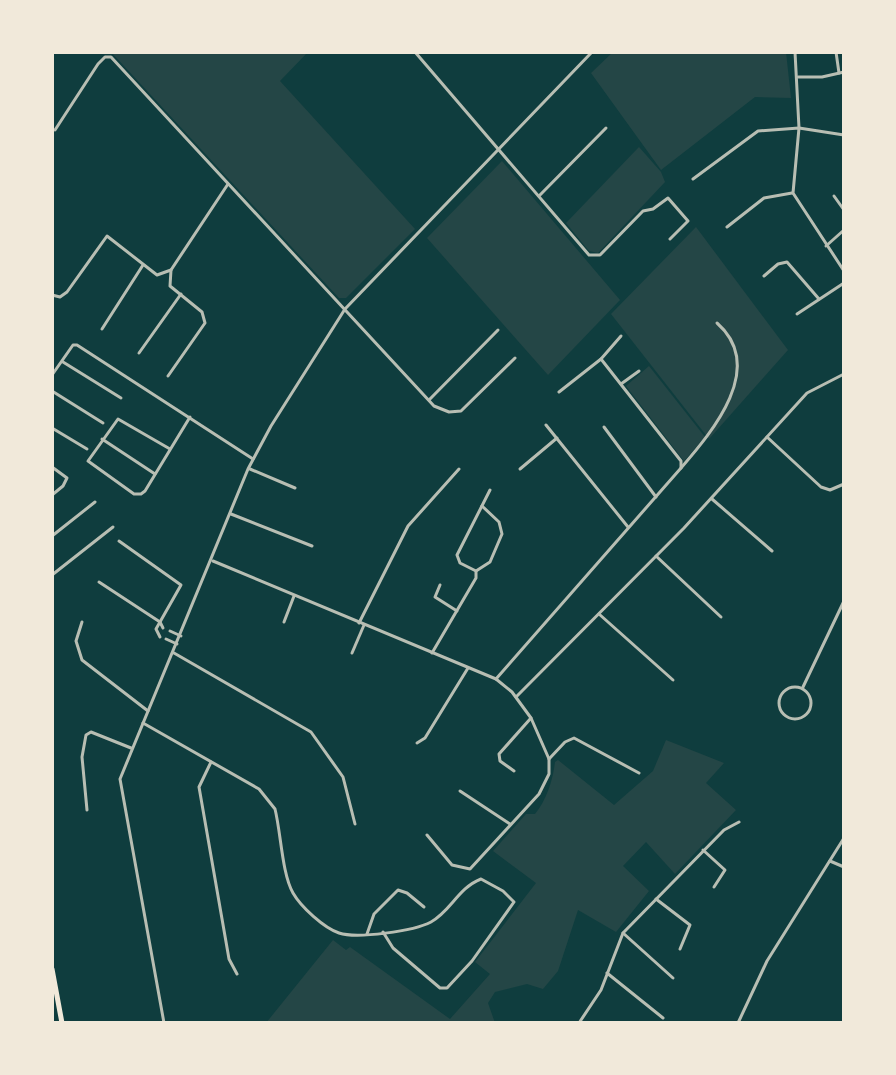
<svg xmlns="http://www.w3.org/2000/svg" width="896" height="1075" font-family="'Nunito Sans',sans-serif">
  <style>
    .green { fill: #244646 }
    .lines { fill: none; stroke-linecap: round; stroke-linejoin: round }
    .minor { stroke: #b8beb3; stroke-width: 3 }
    .trunk { stroke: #f1e9da; stroke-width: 5 }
  </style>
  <rect width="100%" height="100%" fill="#0f3d3e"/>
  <g class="green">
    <polygon points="111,52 308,52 280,81 415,229 346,298 339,298"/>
    <polygon points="613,52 786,52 791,98 755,97 661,170 591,73"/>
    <polygon points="639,147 661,172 665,182 598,253 589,251 566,223"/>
    <polygon points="502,161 620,300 548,375 427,238"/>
    <polygon points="696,227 788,350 709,439 611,314"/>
    <polygon points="649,366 705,437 684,461 626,386"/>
    <path d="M666,740L724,763L706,783L736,810L675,874L646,842L623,866L649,891L616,932L578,910L558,971L543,989L527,984L495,992L488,1003L495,1023H266L333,940L346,950L350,947L450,1019L490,974L475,962L536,883L493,851L526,814H535C546,801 553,780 555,762L558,760L614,805L653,771Z"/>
  </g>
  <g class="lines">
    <g class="minor">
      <polyline points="415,52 589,255 600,255 643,211 653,209 668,198 688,221 670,239"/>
      <polyline points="795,52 799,128 793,193 844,271"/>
      <polyline points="836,52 839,73"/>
      <polyline points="798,77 822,77 844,72"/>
      <polyline points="55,130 98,64 105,57 111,57 434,406 449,412 461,411 515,358"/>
      <polyline points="693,179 758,131 799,128 844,135"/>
      <polyline points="539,196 606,128"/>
      <polyline points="834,196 844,210"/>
      <polyline points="727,227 764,198 792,193"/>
      <polyline points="826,246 844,230"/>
      <polyline points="764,276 778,264 787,262 819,299"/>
      <polyline points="52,295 60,297 67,292 107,236 157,275 171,270"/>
      <polyline points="797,314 844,283"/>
      <polyline points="102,329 143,265"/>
      <polyline points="139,353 181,294"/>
      <polyline points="601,359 621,336"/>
      <polyline points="63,362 121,398"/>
      <polyline points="52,375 73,345 77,345 253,459"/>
      <polyline points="168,376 205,323 202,312 170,286 171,270 228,184"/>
      <polyline points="621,384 639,371"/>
      <polyline points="52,391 103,423"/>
      <polyline points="429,400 498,330"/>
      <polyline points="546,425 628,527"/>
      <polyline points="604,427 656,497"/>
      <polyline points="52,428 87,449"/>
      <polyline points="767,437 821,487 830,490 844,484"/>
      <polyline points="102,439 155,474"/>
      <polyline points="170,449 118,419 88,461 134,494 141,494 145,491 190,417"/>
      <polyline points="52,467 67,478 63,486 52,495"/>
      <path d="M681,468C713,431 767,367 717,323"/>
      <polyline points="250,469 295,488"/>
      <polyline points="520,469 557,438"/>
      <polyline points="712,499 772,551"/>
      <polyline points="231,514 312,546"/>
      <polyline points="52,536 95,502"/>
      <polyline points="119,541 181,585 156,629 160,637"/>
      <polyline points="656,556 721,617"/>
      <polyline points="213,561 496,679 512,692 531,718 549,759 549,774 539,794 470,869 452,865 427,835"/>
      <polyline points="476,571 490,562 502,534 499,522 482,506"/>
      <polyline points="52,575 113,527"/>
      <polyline points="99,582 160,622 163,628"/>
      <polyline points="440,585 435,597 457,611"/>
      <polyline points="599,614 673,680"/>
      <polyline points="82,622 76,641 82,660 148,711"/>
      <polyline points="284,622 294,596"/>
      <polyline points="359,623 408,526 459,469"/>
      <polyline points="170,631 181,636"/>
      <polyline points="166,639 177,644"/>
      <polyline points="174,653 311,732 343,777 355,824"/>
      <polyline points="352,653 364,625"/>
      <polyline points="432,653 476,578 476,571 460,563 457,555 490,490"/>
      <polyline points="496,679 681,468 681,461 601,359 559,392"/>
      <circle cx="795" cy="703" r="16"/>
      <polyline points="803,687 844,601"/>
      <polyline points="516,697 684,528 807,393 844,374"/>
      <path d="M143,723L259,789L275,809C281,833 282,874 293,893C301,907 324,928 339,933C357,939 414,931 431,922C451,911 458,888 481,879L503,891L514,902L472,961L447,988H440L393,948L383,932"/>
      <polyline points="417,743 425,738 468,668"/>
      <polyline points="549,759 565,742 574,738 639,773"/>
      <polyline points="211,762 199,787 229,959 237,974"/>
      <polyline points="514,771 500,761 499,754 531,718"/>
      <polyline points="460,791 510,824"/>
      <polyline points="87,810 82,757 86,735 91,732 131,748"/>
      <polyline points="703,850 725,870 714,887"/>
      <polyline points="830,861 844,867"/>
      <polyline points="656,899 690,925 680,949"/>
      <polyline points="623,933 673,978"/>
      <polyline points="367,934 374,914 398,890 407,893 424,907"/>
      <polyline points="607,973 663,1018"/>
      <polyline points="164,1023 120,779 248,469 271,426 345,309 592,52"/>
      <polyline points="579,1023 601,990 623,933 724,830 739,822"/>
      <polyline points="738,1023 767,961 844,838"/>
    </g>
    <polyline class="trunk" points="52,969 62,1023"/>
  </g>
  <rect width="896" height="1075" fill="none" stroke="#f1e9da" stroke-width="108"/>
</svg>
